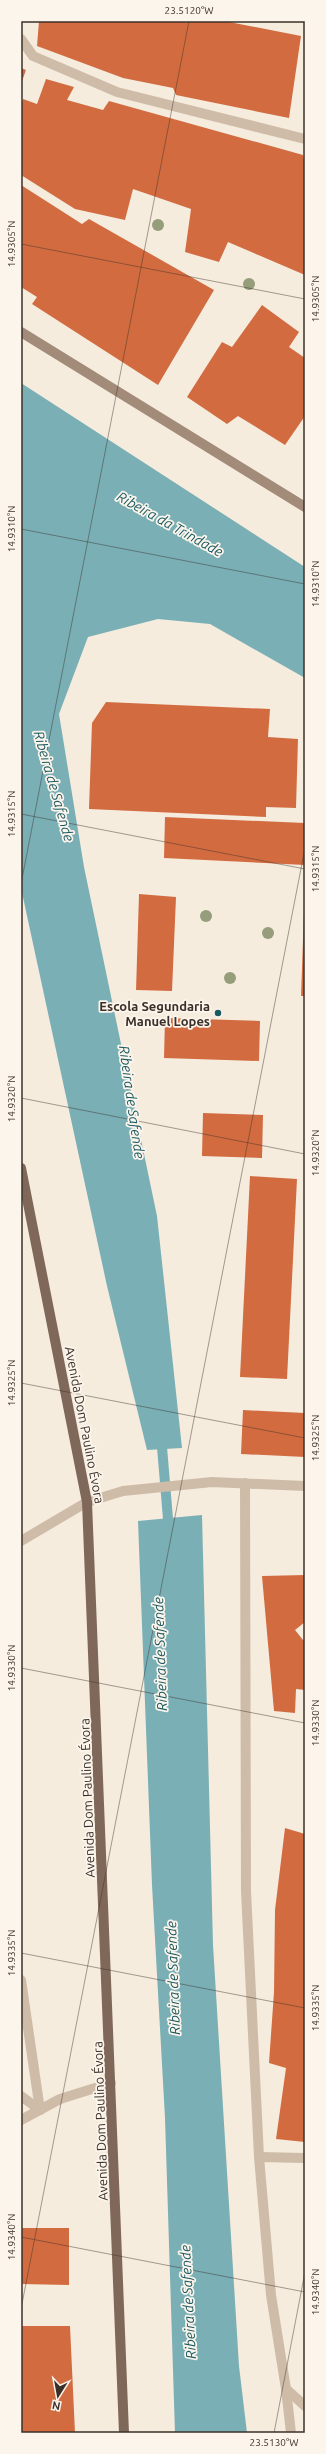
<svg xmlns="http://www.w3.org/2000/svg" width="326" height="2454" font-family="Ubuntu,sans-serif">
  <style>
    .water { fill: #7aafb6 }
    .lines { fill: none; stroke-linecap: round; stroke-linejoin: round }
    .stream { stroke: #7aafb6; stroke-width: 10 }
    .building { fill: #d26c40 }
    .lane { stroke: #cfbca8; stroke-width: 10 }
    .street { stroke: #cfbca8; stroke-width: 10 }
    .secondary { stroke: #a38b79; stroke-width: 10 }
    .primary { stroke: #7f6859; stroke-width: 10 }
    .tree { fill: #959d7b }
    .ticks { fill: none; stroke: #3b3029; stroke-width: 1; stroke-opacity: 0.45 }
    .poi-dot { fill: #1a5962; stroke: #fcf5ec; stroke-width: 1.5 }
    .labels { text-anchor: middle; stroke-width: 3.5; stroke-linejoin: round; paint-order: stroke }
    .poi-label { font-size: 13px; font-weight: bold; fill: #3b3029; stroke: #fcf5ec; text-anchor: end }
    .street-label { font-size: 13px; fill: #3b3029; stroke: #fcf5ec }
    .water-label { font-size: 14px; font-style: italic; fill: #1a5962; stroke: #fcf5ec }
    .neatline { fill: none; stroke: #3b3029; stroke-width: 1.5 }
    .ticks-label { font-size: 10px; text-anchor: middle; fill: #3b3029 }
  </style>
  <rect width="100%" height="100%" fill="#f5ecde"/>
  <g class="water">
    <polygon points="21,383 305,567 305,678 210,624 158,619 88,637 59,714 84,867 157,1216 182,1448 147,1450 107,1286 21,888"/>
    <polygon points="202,1515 213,1945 239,2366 247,2433 175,2433 165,2118 152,1885 138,1521"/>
  </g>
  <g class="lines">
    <polyline class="stream" points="161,1435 169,1531"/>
  </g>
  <g class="building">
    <polygon points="39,21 224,21 301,36 289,118 176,95 173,88 123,78 37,46"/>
    <polygon points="21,68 26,70 21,84"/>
    <polygon points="46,79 74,87 67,100 103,110 109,101 303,155 305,166 305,275 228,242 219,262 185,252 191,209 133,189 125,220 75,209 21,175 21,105 23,99 37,104"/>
    <polygon points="21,185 82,224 89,219 214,290 158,385 32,304 37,297 21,287"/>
    <polygon points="262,305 299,332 289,347 305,358 305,416 285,445 238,416 227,424 187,397 222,342 232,347"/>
    <polygon points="106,702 270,709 268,737 298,739 296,808 266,807 266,817 89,809 92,723"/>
    <polygon points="165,817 305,823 305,865 164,858"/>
    <polygon points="139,894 176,897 172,991 136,990"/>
    <polygon points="304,911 305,911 305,996 301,996"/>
    <polygon points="165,1018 260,1021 259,1061 164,1058"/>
    <polygon points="203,1113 263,1115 262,1158 202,1156"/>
    <polygon points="250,1176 297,1179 287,1379 240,1377"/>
    <polygon points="243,1410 305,1413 305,1457 241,1454"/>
    <polygon points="305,1575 305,1622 295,1630 303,1640 305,1639 305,1690 296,1689 295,1713 274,1711 262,1576"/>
    <polygon points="285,1828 305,1834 305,2142 276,2139 286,2068 269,2063 274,1992 275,1910"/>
    <polygon points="21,2228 69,2228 69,2285 21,2284"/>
    <polygon points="21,2326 70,2326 75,2433 21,2433"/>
  </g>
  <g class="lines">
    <g class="lane">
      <polyline points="21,39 33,56 117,92 305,139"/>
      <polyline points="21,1980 40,2110"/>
      <polyline points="21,2096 40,2110"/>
      <polyline points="259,2157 305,2158"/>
      <polyline points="286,2389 291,2433"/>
    </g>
    <g class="street">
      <polyline points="245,1483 246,1891 259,2157 271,2295 286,2389 305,2406"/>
      <polyline points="21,1541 87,1502 123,1491 212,1482 305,1486"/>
      <polyline points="21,2120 60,2099 111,2083"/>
    </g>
    <polyline class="secondary" points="21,332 305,507"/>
    <polyline class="primary" points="21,1168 87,1502 124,2433"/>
  </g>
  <g class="tree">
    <circle cx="158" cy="225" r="6"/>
    <circle cx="249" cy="284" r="6"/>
    <circle cx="206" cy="916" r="6"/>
    <circle cx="268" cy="933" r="6"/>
    <circle cx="230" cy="978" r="6"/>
  </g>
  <path class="ticks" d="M21,244L305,299M21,529L305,584M21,814L305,869M21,884L189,21M21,1098L305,1154M21,1383L305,1438M21,1668L305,1723M21,1953L305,2008M21,2237L305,2292M21,2309L305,848M274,2433L305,2272"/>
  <circle class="poi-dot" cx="218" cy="1013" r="4"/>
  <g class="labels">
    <g class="poi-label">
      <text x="210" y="1011">Escola Segundaria<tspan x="210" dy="15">Manuel Lopes</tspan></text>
    </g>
    <g class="street-label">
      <text transform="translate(85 1425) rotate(79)" y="5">Avenida Dom Paulino Évora</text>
      <text transform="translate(87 1798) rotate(-92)" y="5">Avenida Dom Paulino Évora</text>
      <text transform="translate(100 2121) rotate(-92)" y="5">Avenida Dom Paulino Évora</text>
    </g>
    <g class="water-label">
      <text transform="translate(170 524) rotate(29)" y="5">Ribeira da Trindade</text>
      <text transform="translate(54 786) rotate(74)" y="5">Ribeira de Safende</text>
      <text transform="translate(132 1102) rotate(82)" y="5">Ribeira de Safende</text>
      <text transform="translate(160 1654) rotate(-92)" y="5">Ribeira de Safende</text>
      <text transform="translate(173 1978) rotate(-92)" y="5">Ribeira de Safende</text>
      <text transform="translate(188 2302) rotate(-93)" y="5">Ribeira de Safende</text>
    </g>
  </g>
  <rect width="326" height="2454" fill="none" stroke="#fcf5ec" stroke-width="44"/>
  <g transform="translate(58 2396) rotate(191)" stroke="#fcf5ec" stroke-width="3" paint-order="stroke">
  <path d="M0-3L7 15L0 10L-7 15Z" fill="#3b3029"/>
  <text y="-6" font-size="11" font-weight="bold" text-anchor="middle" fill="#3b3029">N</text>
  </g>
  <rect x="22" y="22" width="282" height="2410" class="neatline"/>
  <g class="ticks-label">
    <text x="189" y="14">23.5120°W</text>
    <text transform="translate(11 244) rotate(-90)" y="4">14.9305°N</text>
    <text transform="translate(315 299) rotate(-90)" y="4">14.9305°N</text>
    <text transform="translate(11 529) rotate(-90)" y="4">14.9310°N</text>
    <text transform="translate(315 584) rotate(-90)" y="4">14.9310°N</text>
    <text transform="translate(11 814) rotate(-90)" y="4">14.9315°N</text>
    <text transform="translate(315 869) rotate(-90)" y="4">14.9315°N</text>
    <text transform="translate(11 1099) rotate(-90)" y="4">14.9320°N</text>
    <text transform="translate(315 1153) rotate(-90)" y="4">14.9320°N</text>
    <text transform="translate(11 1383) rotate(-90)" y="4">14.9325°N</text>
    <text transform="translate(315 1438) rotate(-90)" y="4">14.9325°N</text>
    <text transform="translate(11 1668) rotate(-90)" y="4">14.9330°N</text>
    <text transform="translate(315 1723) rotate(-90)" y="4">14.9330°N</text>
    <text transform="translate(11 1953) rotate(-90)" y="4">14.9335°N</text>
    <text transform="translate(315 2008) rotate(-90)" y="4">14.9335°N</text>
    <text transform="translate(11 2237) rotate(-90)" y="4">14.9340°N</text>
    <text transform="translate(315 2292) rotate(-90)" y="4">14.9340°N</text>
    <text x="274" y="2446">23.5130°W</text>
  </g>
</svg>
